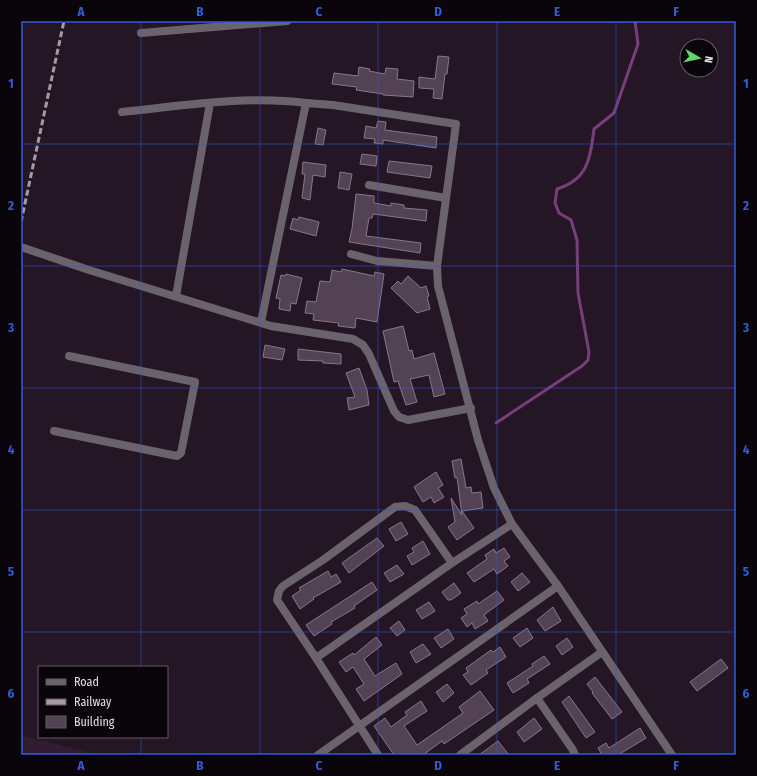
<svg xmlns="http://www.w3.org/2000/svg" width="757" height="776" font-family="'Fira Sans Condensed',sans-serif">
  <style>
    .built { fill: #301d31 }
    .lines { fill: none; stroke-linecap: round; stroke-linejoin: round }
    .stream { stroke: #763f79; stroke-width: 3 }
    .building { fill: #534253; stroke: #887689 }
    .street { stroke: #6b636b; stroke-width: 8 }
    .rail { stroke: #a69aa6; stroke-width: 3; stroke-dasharray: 6 3; stroke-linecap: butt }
    .grid { fill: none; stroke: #315cd9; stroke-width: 1; stroke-opacity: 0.55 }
    .neatline { fill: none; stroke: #315cd9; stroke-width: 1.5 }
    .grid-label { font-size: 13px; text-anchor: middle; font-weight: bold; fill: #315cd9 }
  </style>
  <rect width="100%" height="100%" fill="#251625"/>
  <polygon class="built" points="21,735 98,755 21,755"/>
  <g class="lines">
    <path class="stream" d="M496,423L582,366L588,360L589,352L578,293L577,240L571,220L559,213L555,203L557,189C589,179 590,158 594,129L614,113L638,44L635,21"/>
  </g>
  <g class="building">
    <polygon points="438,56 449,57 447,74 445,74 442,99 433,98 434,89 419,88 419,77 435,79"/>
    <polygon points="359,67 370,69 369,71 385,74 386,68 398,69 397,79 414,81 413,97 383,95 383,94 356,90 357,87 332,84 334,73 358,76"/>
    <polygon points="378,121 386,122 385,130 437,137 436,148 383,140 383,144 374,143 375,139 364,138 366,126 376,128"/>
    <polygon points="318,128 326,130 323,145 315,144"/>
    <polygon points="362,154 377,156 376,166 360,164"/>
    <polygon points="389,161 432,166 430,178 387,172"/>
    <polygon points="303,162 326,165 325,177 313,175 310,200 302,198 305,174 302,174"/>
    <polygon points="340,172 352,174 349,190 338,188"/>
    <polygon points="356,194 374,196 374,203 391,206 391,203 404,205 404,208 427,210 426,221 373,214 372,218 369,218 366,236 421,243 420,253 349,242 352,229"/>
    <polygon points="299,217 319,222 316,236 290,229 293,218 298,220"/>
    <polygon points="342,269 374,276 375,272 384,274 377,322 356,318 355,328 338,326 339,323 313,320 314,314 305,313 307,301 316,302 320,281 330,282 332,270 341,272"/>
    <polygon points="286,274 302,278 296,304 291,303 290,311 279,309 280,299 276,298 281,275 285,276"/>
    <polygon points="408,276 421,288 426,286 429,296 427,297 430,309 417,313 391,288 398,281 401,284"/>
    <polygon points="403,326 409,351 412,350 414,359 434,353 445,394 434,397 429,375 410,379 417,402 406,405 398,381 394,382 383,331"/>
    <polygon points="265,345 285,349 282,360 263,357"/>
    <polygon points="298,349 341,354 341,364 323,363 323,361 298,360"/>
    <polygon points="359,368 367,390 369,405 349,410 347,398 355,397 346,373"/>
    <polygon points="461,459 466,488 471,487 472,493 481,492 483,508 462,511 474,528 457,540 448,527 455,522 451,498 462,515 457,477 455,478 452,461"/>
    <polygon points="436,472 443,485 438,488 444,497 434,503 431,497 423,502 414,487"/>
    <polygon points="401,522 408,534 396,541 389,529"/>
    <polygon points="377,538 384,546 349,573 342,563"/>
    <polygon points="423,541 430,554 412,565 407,556 414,552 412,548"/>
    <polygon points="504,548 510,557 504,561 508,566 497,574 494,569 474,582 467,573 487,559 485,555 494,549 496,553"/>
    <polygon points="397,565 404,574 390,582 384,573"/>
    <polygon points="328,571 331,577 336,574 341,582 313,598 314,599 300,609 292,596 301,590 299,588"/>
    <polygon points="522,573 530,582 518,591 511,582"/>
    <polygon points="372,582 377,590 354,606 355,608 331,622 332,624 314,636 306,625"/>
    <polygon points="454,583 461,593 451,600 448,600 442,592"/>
    <polygon points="497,591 504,600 484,615 488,621 475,629 472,623 467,627 461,618 467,614 464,609 477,601 478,604"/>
    <polygon points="429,602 435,611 422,619 416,610"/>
    <polygon points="553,607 561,621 545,631 537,620"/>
    <polygon points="399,621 405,630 397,636 390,628"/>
    <polygon points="527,628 533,638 520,647 513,638"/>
    <polygon points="448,629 454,639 441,648 434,638"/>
    <polygon points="376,637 382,645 364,659 375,676 396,663 402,674 364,701 356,689 364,684 353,667 346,672 339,662 353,653 354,655"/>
    <polygon points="567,638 573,647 562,655 556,646"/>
    <polygon points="423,644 431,654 416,663 410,652"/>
    <polygon points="500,647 506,657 486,670 488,673 471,685 463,675 468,672 466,668 491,650 493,652"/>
    <polygon points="544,656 550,664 527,679 529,683 513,693 507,683 533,666 532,664"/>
    <polygon points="721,659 728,668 697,691 690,682"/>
    <polygon points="595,677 622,712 612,719 592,693 593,692 587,684"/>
    <polygon points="447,684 454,693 443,702 436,692"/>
    <polygon points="480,691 494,710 444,744 442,741 423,755 394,755 374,726 385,718 391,727 407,715 405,712 421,701 427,711 404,726 417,745 463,713 459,707"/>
    <polygon points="569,696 595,732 586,738 562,702"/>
    <polygon points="534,718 542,729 524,742 517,732"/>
    <polygon points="640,728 646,738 618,755 598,755 601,753 598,748 606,743 609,748"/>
    <polygon points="498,741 509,755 479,755"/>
  </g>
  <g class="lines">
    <g class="street">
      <polyline points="141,33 287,21"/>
      <path d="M122,112C181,106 247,95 306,103"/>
      <polyline points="369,185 446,198"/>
      <polyline points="21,247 89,270 271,326 353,339 363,345 369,354 394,411 399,417 408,420 471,408"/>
      <polyline points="351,254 377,261 437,266"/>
      <polyline points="176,296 210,103"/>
      <polyline points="261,322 306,103 333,105 456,124 437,266 438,286 478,440 494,488 512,524 558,586 672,755"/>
      <polyline points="54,431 177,456 181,453 195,382 69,356"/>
      <polyline points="316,658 277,600 279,591 283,586 323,560 395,507 405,506 415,510 452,563"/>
      <polyline points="318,755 558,586"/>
      <polyline points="378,755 316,658 452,563 512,524"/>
      <polyline points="460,755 537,698"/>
      <polyline points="575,755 573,750 537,698 602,652"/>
    </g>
    <polyline class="rail" points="21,222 64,21"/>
  </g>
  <path class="grid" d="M141,21V667M260,21V755M378,21V755M497,21V755M616,21V755M21,144H736M21,266H736M21,388H736M21,510H736M21,632H736M141,737V755"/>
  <rect width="757" height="776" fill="none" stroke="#0a050a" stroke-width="44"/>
  <rect x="38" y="666" width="130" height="72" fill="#0a050a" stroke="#625b62"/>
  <rect x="46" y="679" width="20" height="6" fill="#6b636b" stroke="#625b62"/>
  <text x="74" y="686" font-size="12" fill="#e6dce6">Road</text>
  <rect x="46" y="699" width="20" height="6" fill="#a69aa6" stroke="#625b62"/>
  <text x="74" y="706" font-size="12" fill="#e6dce6">Railway</text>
  <rect x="46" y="716" width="20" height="12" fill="#534253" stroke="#625b62"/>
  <text x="74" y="726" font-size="12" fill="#e6dce6">Building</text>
  <g transform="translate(699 58) rotate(99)"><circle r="19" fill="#0a050a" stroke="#625b62"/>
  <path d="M0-3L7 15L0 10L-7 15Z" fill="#60d56b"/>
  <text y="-6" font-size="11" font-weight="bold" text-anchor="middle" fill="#e6dce6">N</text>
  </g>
  <rect x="22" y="22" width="713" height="732" class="neatline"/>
  <g class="grid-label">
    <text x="81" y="16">A</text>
    <text x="200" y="16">B</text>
    <text x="319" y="16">C</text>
    <text x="438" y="16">D</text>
    <text x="557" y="16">E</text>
    <text x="676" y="16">F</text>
    <text x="11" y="88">1</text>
    <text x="746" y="88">1</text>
    <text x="11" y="210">2</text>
    <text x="746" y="210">2</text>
    <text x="11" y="332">3</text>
    <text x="746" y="332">3</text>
    <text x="11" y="454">4</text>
    <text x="746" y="454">4</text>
    <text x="11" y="576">5</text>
    <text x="746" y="576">5</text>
    <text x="11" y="698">6</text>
    <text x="746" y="698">6</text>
    <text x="81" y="770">A</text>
    <text x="200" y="770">B</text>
    <text x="319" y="770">C</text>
    <text x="438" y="770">D</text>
    <text x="557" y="770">E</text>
    <text x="676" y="770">F</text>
  </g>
</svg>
